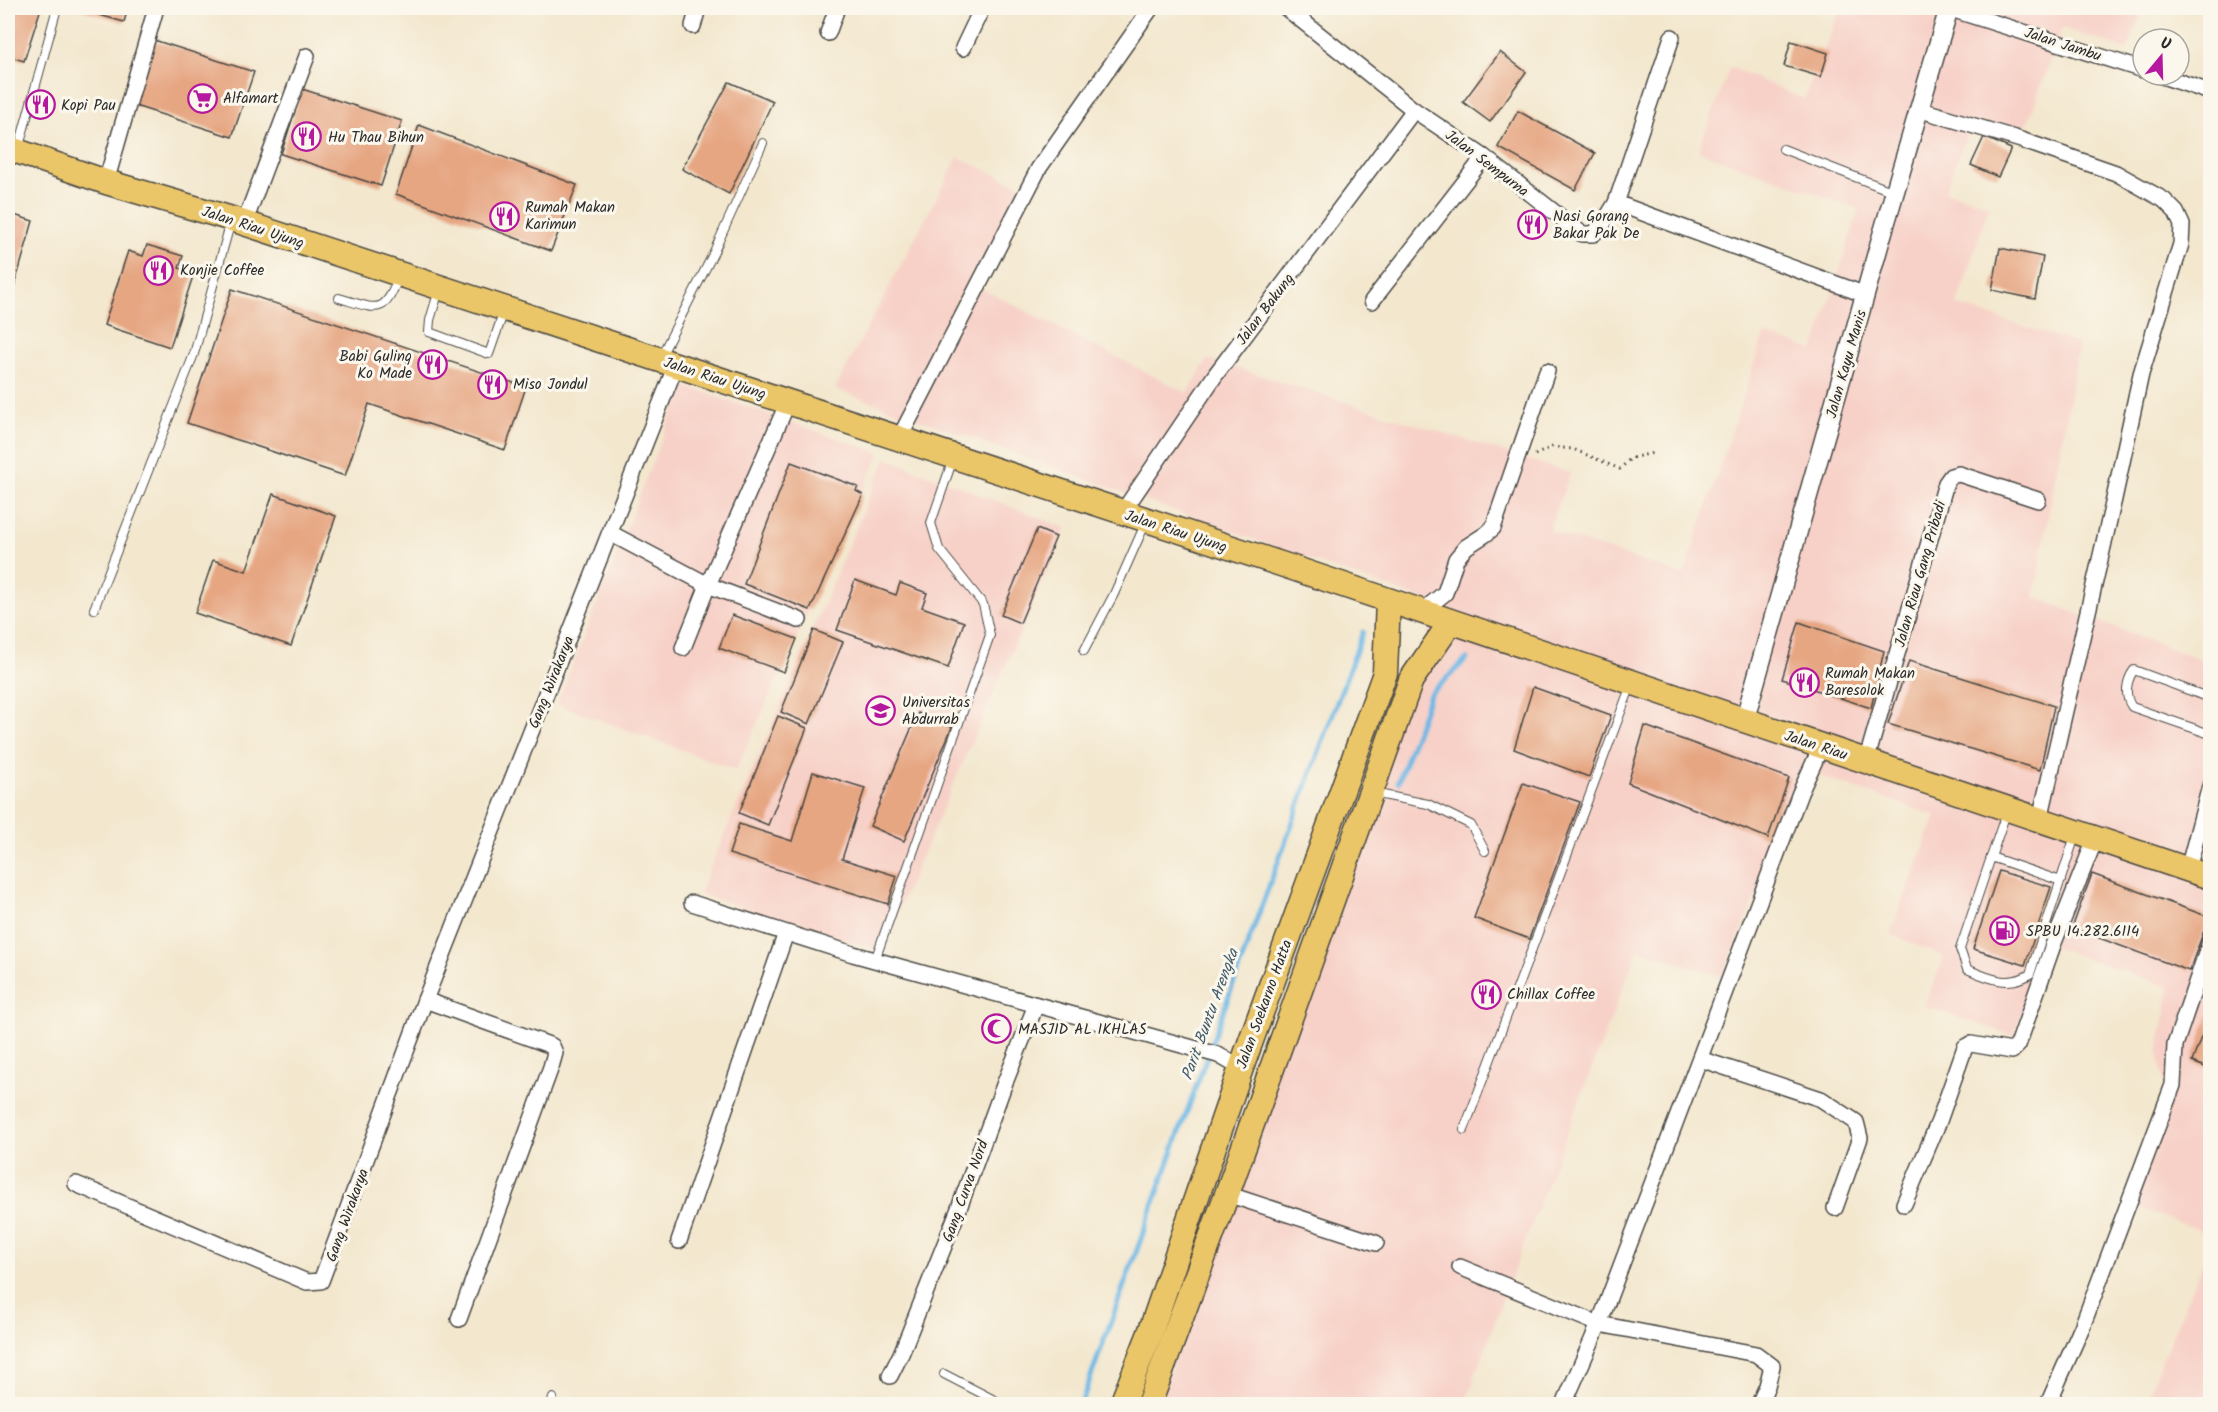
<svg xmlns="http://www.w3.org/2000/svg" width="2218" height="1412" font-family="Kalam,sans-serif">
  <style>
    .built { fill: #f7d1c8 }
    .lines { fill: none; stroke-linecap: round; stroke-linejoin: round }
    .stream { stroke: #6bb7e5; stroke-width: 5 }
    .building { fill: #e6a682 }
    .service-casing { stroke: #494743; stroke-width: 10 }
    .minor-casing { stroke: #494743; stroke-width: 18 }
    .tertiary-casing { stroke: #494743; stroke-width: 21 }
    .primary-casing { stroke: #494743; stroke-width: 27 }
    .path { stroke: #494743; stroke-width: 3; stroke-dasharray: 1.5 4.5; stroke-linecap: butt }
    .service { stroke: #fff; stroke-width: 8 }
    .minor { stroke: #fff; stroke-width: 15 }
    .tertiary { stroke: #fff; stroke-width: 18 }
    .primary { stroke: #ebc669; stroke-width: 24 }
    .labels { text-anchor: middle; stroke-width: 6; stroke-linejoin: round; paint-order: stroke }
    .street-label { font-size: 15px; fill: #2b2b2b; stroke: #fbf7ec }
    .poi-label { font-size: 15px; fill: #2b2b2b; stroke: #fbf7ec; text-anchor: start }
    .water-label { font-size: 16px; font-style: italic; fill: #415c6c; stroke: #fbf7ec }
  </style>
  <rect width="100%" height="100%" fill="#fbf7ec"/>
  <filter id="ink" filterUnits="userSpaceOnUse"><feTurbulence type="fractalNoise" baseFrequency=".0167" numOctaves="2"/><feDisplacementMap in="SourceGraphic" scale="12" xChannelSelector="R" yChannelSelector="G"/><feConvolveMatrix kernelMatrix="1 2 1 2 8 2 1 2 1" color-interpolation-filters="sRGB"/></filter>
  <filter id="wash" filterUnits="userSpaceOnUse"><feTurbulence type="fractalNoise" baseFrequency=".008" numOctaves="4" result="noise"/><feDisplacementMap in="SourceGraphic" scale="24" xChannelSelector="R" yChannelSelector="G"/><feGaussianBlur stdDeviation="1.35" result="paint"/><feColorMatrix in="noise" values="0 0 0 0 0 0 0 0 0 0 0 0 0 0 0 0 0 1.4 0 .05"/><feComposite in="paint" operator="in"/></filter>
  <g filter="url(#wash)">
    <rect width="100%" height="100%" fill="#f3e7ce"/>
    <g class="built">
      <polygon points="1841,8 2143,8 2127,50 2062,28 2023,136 1972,121 1945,191 1989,205 1957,305 2079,344 2034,597 2210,663 2210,1234 2125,1203 2166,1095 2158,1053 2170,987 2044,944 2014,1036 1924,1006 1944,957 1890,934 1936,816 1808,772 1722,977 1638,949 1509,1283 1465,1404 1158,1404 1437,605 835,389 958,157 1025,188 981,288 1187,393 1208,359 1571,473 1548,530 1684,575 1764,334 1814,350 1859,209 1698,151 1730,67 1804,99"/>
      <polygon points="683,385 880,453 736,770 557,704"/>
      <polygon points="886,458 1066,528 880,951 699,894"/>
      <polygon points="2210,1245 2210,1404 2144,1404"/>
    </g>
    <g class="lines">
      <g class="stream">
        <polyline points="1398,782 1430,694 1467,659"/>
        <polyline points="1081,1404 1255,924 1363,632"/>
      </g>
    </g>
    <g id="blocks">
      <g class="building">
        <polygon points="8,8 41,8 24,61 8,56"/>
        <polygon points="75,8 128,8 124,22"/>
        <polygon points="154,40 254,72 232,137 132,105"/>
        <polygon points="1791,41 1828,53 1821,77 1784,66"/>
        <polygon points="1500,52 1526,72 1490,122 1463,102"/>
        <polygon points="729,82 773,101 729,194 682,169"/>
        <polygon points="302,89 402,121 381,186 281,154"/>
        <polygon points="1518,111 1595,153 1575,190 1498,147"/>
        <polygon points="419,125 577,185 551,251 396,194"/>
        <polygon points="1984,137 2011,149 1998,177 1971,165"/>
        <polygon points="8,213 33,221 11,298 8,297"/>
        <polygon points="147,245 183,256 179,268 194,273 170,347 104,325 128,251 143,256"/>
        <polygon points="2000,248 2043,257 2035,299 1992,290"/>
        <polygon points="232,289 526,387 505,450 369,404 345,476 187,423"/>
        <polygon points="791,462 858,487 856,491 863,495 810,610 744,584"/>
        <polygon points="273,494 336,516 291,646 195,613 213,560 246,571"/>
        <polygon points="1037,529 1056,537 1020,623 1001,615"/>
        <polygon points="855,580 896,595 900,583 927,593 922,607 964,622 948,668 837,630"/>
        <polygon points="732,615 797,639 784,672 719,648"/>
        <polygon points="1799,622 1884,651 1871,708 1782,679"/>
        <polygon points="814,630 843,642 809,724 781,712"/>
        <polygon points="1909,661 2054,706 2040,770 1888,724"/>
        <polygon points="1533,687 1611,715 1589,777 1514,749"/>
        <polygon points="918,713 952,727 904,841 870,826"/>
        <polygon points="778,716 807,728 768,825 739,813"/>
        <polygon points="1645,726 1789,778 1768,838 1628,783"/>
        <polygon points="813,772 865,788 842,859 897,876 888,904 729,854 739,824 792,841"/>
        <polygon points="1523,783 1580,802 1529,939 1474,918"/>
        <polygon points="1999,871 2051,887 2025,965 1973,949"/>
        <polygon points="2092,874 2209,917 2189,971 2072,928"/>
        <polygon points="2210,1013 2210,1069 2192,1062"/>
      </g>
    </g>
  </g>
  <g filter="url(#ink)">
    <use href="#blocks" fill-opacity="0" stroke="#494743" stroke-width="1.5"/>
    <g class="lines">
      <defs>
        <g id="service">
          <polyline points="1783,149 1894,192"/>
          <polyline points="18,150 57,8"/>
          <polyline points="439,290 430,320 429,332 489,354 504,311"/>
          <path d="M339,298C377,309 384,317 399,276"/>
          <polyline points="660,358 712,256 763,143"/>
          <polyline points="94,609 194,354 231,221"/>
          <polyline points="1084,651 1114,594 1146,522"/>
          <path d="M2210,698L2134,670C2126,681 2124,696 2132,707L2210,734"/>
          <polyline points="1373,793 1428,804 1471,825 1485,851"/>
          <path d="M2006,813L1960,949L1967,969C1988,978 2009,988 2030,974L2075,836"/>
          <polyline points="1991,857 2061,881"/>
          <polyline points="875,960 990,635 983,604 939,549 931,523 953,459"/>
          <polyline points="1464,1130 1631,685"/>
          <polyline points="944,1374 1002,1404"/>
          <polyline points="551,1404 553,1398"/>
        </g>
        <g id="minor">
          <polyline points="1286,8 1414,110 1484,157 1582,234 1593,234 1601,227 1616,203 1866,295"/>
          <polyline points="1948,8 2143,70"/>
          <polyline points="693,26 698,8"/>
          <polyline points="828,33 837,8"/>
          <polyline points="963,48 982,8"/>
          <polyline points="2159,75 2210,92"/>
          <polyline points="1918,109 2021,140 2116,173 2164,200 2176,212 2182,225 2181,244 2141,374 2114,499 2040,819"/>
          <polyline points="106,182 156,8"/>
          <polyline points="1616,203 1672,37"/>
          <polyline points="244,224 307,56"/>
          <polyline points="1372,301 1484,157"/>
          <polyline points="899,439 1039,168 1151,8"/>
          <polyline points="1122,513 1216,374 1414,110"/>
          <polyline points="610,533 708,585 799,620"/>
          <polyline points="1421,612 1445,593 1456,559 1466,547 1486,534 1493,528 1547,371"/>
          <polyline points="683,648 708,585 788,402"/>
          <polyline points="1866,762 1946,483 1951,476 1959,474 2038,500"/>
          <polyline points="2188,869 2210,786"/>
          <polyline points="692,903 853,954 1218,1055 1241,1068"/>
          <polyline points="425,1000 552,1046 555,1053 551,1067 459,1319"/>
          <polyline points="1700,1059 1821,1099 1856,1122 1860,1138 1835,1208"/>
          <polyline points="76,1184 307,1282 321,1281 425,1000 676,365"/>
          <polyline points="1227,1194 1376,1243"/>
          <polyline points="1904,1204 1939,1121 1965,1047 1971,1044 2012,1051 2018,1045 2053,945 2096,837"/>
          <polyline points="679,1241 786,933"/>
          <polyline points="1460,1267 1599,1324 1756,1354 1772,1366 1767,1386 1759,1404"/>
          <polyline points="890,1376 901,1354 958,1211 1004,1085 1036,1005"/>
          <polyline points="1564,1404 1599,1324 1800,793 1821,747"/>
          <polyline points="2048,1404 2082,1327 2173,1085 2175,1045 2210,942"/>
        </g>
        <polyline id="tertiary" points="1744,722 1880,242 1949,8"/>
        <g id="primary">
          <polyline points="8,148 106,182 232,219 1290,567 2210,877"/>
          <polyline points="1122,1404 1150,1333 1241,1068 1385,673 1388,601"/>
          <polyline points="1149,1404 1227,1194 1411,680 1451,622"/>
        </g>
      </defs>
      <use href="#service" class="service-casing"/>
      <use href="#minor" class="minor-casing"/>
      <use href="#tertiary" class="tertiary-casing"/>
      <use href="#primary" class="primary-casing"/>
      <polyline class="path" points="1535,455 1552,447 1573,449 1620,469 1631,458 1653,453"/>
      <use href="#service" class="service"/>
      <use href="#minor" class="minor"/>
      <use href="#tertiary" class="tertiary"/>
      <use href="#primary" class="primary"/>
    </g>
  </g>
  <defs>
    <symbol id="supermarket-ring" viewBox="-11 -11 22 22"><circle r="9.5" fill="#fbf7ec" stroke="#b5179e" stroke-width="1.5"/><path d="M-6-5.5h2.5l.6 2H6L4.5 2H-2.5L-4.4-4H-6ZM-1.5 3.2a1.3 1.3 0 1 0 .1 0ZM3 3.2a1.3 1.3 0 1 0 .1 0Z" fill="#b5179e"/></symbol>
    <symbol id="restaurant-ring" viewBox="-11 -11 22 22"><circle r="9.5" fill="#fbf7ec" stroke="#b5179e" stroke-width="1.5"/><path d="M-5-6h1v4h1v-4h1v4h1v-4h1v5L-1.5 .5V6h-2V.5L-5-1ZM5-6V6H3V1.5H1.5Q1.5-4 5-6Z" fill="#b5179e"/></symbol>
    <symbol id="university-ring" viewBox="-11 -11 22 22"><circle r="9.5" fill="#fbf7ec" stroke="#b5179e" stroke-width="1.5"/><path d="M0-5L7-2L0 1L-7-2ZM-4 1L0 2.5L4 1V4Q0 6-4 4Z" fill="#b5179e"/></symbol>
    <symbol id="fuel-ring" viewBox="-11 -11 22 22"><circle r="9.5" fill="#fbf7ec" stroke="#b5179e" stroke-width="1.5"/><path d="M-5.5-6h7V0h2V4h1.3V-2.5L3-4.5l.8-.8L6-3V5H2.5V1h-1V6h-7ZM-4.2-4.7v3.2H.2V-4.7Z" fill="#b5179e"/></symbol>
    <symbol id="mosque-ring" viewBox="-11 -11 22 22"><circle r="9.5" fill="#fbf7ec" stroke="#b5179e" stroke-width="1.5"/><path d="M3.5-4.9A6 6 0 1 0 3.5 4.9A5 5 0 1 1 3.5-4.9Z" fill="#b5179e"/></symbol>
  </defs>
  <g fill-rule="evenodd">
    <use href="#supermarket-ring" x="186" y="82" width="33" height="33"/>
    <use href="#restaurant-ring" x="24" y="88" width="33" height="33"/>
    <use href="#restaurant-ring" x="290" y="120" width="33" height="33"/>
    <use href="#restaurant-ring" x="488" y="200" width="33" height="33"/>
    <use href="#restaurant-ring" x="1516" y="208" width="33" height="33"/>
    <use href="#restaurant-ring" x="142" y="254" width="33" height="33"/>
    <use href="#restaurant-ring" x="416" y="348" width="33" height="33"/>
    <use href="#restaurant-ring" x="476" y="368" width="33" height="33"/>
    <use href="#restaurant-ring" x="1788" y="666" width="33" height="33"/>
    <use href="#university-ring" x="864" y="694" width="33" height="33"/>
    <use href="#fuel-ring" x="1988" y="914" width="33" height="33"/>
    <use href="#restaurant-ring" x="1470" y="978" width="33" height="33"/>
    <use href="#mosque-ring" x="980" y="1012" width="33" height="33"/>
  </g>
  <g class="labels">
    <g class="street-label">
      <text transform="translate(2063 44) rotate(18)" y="5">Jalan Jambu</text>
      <text transform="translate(1487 163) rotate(37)" y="5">Jalan Sempurna</text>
      <text transform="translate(253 227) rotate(18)" y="5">Jalan Riau Ujung</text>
      <text transform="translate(1265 309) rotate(-53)" y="5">Jalan Bakung</text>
      <text transform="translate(1846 364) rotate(-74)" y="5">Jalan Kayu Manis</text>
      <text transform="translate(715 378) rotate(18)" y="5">Jalan Riau Ujung</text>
      <text transform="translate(1176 531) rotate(18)" y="5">Jalan Riau Ujung</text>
      <text transform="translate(1920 574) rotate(-74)" y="5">Jalan Riau Gang Pribadi</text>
      <text transform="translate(551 682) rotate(-68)" y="5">Gang Wirakarya</text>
      <text transform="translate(1816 745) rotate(18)" y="5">Jalan Riau</text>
      <text transform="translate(1264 1004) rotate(-70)" y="5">Jalan Soekarno Hatta</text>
      <text transform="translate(965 1191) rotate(-70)" y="5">Gang Curva Nord</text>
      <text transform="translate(347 1215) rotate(-70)" y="5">Gang Wirakarya</text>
    </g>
    <g class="poi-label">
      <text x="223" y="103">Alfamart</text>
      <text x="61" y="110">Kopi Pau</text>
      <text x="328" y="142">Hu Thau Bihun</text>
      <text x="525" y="212">Rumah Makan<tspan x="525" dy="17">Karimun</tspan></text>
      <text x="1553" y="221">Nasi Gorang<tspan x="1553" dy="17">Bakar Pak De</tspan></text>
      <text x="180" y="275">Konjie Coffee</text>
      <text x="412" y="361" text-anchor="end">Babi Guling<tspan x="412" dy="17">Ko Made</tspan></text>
      <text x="513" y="389">Miso Jondul</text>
      <text x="1825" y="678">Rumah Makan<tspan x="1825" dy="17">Baresolok</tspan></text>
      <text x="902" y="707">Universitas<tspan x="902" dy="17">Abdurrab</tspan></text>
      <text x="2026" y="936">SPBU 14.282.6114</text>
      <text x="1507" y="999">Chillax Coffee</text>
      <text x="1018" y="1034">MASJID AL IKHLAS</text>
    </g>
    <g class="water-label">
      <text transform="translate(1209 1014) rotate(-70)" y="6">Parit Buntu Arengka</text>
    </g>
  </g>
  <rect width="2218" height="1412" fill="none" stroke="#fbf7ec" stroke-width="30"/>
  <g transform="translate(2161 57) rotate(19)"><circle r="28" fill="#fbf7ec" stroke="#a8a59f" stroke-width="1.5"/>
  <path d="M0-4.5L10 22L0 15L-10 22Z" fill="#b5179e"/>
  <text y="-9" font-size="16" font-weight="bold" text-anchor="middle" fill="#2b2b2b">U</text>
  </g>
</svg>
